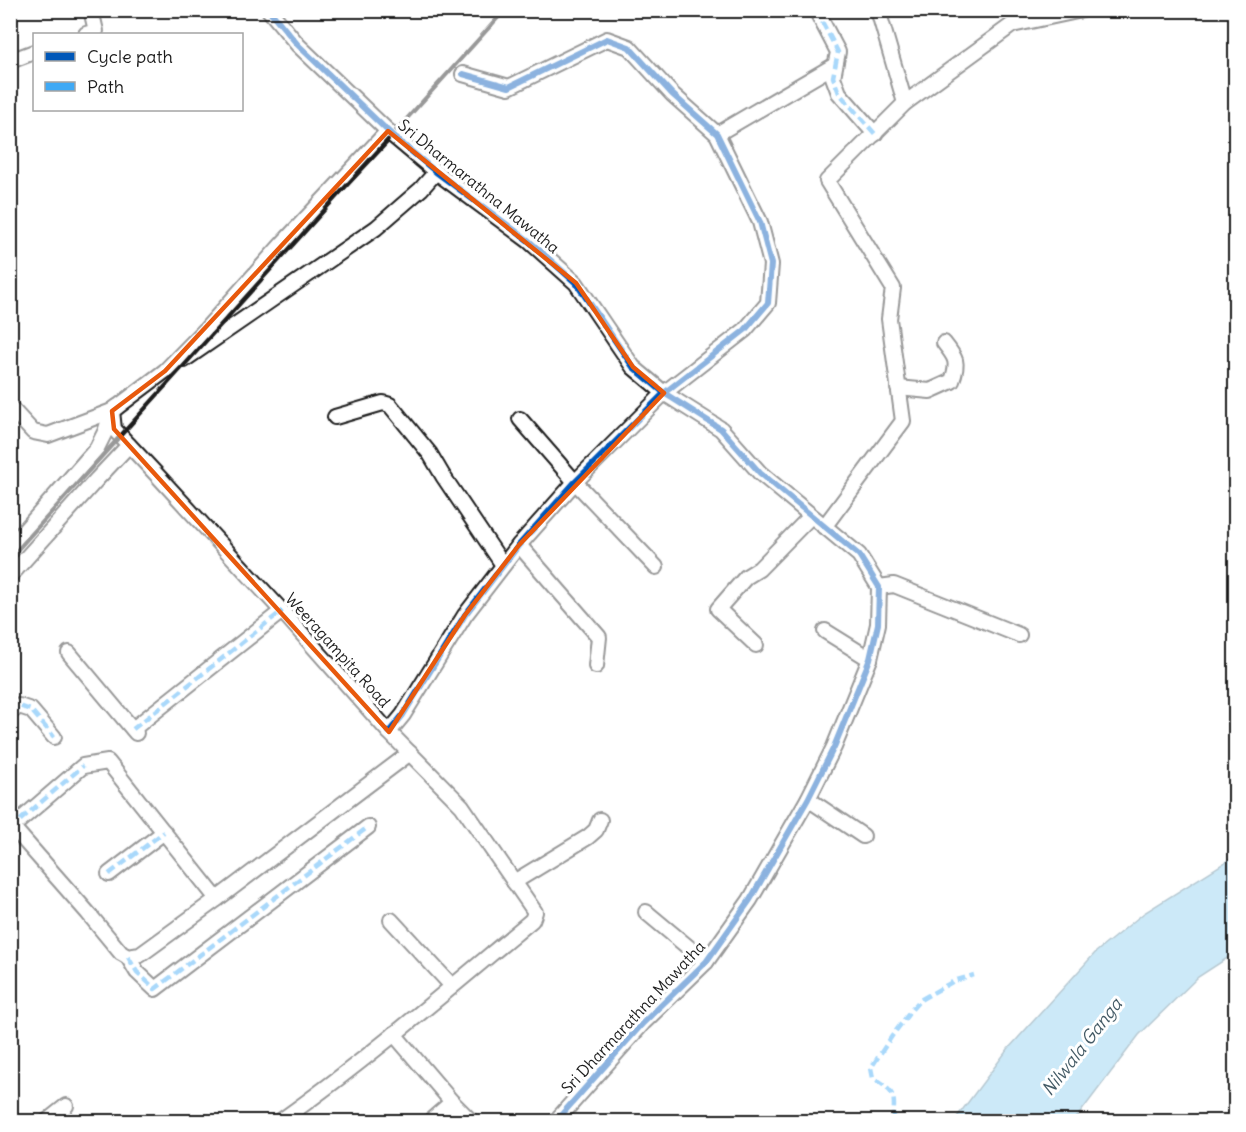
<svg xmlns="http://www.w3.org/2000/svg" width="1246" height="1132" font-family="Delius,sans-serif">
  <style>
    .water { fill: #8ecfef; stroke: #60879b; stroke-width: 1.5 }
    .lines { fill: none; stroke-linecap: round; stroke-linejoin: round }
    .minor-casing { stroke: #1c1c1c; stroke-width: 18 }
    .minor { stroke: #fff; stroke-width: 14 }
    .rail { stroke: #1c1c1c; stroke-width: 4 }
    .quiet { stroke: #3fa9f5; stroke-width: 4.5; stroke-dasharray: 9 4.5; stroke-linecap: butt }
    .cycleway-casing { stroke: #fff; stroke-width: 10 }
    .cycleway { stroke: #0057b8; stroke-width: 6 }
    .marked { fill: none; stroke: #e8590c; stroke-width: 4.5; stroke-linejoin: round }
    .labels { text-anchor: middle; stroke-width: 6; stroke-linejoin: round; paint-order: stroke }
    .street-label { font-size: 16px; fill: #1c1c1c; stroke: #fff }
    .water-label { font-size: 18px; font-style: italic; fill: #445b66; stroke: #fff }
  </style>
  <rect width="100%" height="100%" fill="#fff"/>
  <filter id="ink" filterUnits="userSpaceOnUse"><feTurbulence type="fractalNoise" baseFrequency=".0167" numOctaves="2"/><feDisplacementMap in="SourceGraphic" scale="12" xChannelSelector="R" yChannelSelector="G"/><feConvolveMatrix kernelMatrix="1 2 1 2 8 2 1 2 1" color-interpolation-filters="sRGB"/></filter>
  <g filter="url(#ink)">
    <polygon class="water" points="1235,856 1235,953 1198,977 1139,1035 1074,1121 954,1121 1008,1049 1096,952 1144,913"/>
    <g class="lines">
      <defs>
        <g id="minor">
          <polyline points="269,10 298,45 392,135 436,172 529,241 576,283 633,367 664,393 721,429 760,473 859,555 879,587 878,624 870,659 834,747 808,799 750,900 706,962 643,1023 555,1122"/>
          <polyline points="816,10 838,52 833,77 839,93 875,134"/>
          <polyline points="878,10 905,103"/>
          <polyline points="86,34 96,31 91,10"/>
          <polyline points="10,61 34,52"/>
          <polyline points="717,134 835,65"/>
          <polyline points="184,360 376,228 421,189 436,172"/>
          <path d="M898,388L930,391L952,381C959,362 956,358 944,343"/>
          <polyline points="10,407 33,432 48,435 112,411 117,407"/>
          <path d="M112,411L114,429L158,476L282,611L389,732L462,806L535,912L532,920C449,989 367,1060 279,1122"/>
          <polyline points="335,417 383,403 390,405 430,454 443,476 503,565"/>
          <polyline points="520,419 575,482 656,567"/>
          <polyline points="824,527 903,421 889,319 893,288 827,181 905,103 1012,25 1082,10"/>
          <polyline points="519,545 599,637 596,666"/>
          <polyline points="10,547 97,448 105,432 112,411 165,371 207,328 283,243 388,131"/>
          <polyline points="10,576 97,479 129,445"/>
          <polyline points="879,587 894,585 1019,635"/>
          <polyline points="825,631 870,659"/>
          <polyline points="756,645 718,609 746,577 759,569 811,516"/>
          <polyline points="69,653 136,733"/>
          <polyline points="10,713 19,706 31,710 54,737"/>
          <polyline points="133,729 282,611"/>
          <polyline points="389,732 403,715 465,615 519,545 575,482 664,393 745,330 768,303 771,264 760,222 717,134 672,94 629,47 607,39 509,87 463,74"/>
          <polyline points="808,799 863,836"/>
          <polyline points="10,824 88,913 121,953 128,957 140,955 217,899 410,753"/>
          <polyline points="10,829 83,766 108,762 217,899"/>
          <polyline points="109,874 164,832"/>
          <polyline points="514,882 588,837 596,830 600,820"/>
          <polyline points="646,912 706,962"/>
          <polyline points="391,920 452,986"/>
          <polyline points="128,957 137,972 155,989 368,827"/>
          <polyline points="394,1034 452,1102 472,1122"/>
          <polyline points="46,1122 66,1106"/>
          <polyline points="429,1122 452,1102"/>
        </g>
      </defs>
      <use href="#minor" class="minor-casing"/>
      <use href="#minor" class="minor"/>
      <polyline class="rail" points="10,558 505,10"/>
      <g class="quiet">
        <polyline points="816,10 838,52 833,77 839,93 875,134"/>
        <polyline points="10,713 19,706 31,710 54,737"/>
        <polyline points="133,729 282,611"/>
        <polyline points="10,829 83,766"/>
        <polyline points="109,874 164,832"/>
        <polyline points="128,957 137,972 155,989 368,827"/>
        <path d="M893,1122C895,1094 896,1093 873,1078L871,1068L892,1036L913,1008L920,1000L954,981L974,975"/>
      </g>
      <defs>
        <g id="cycleway">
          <polyline points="269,10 298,45 392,135 436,172 529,241 576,283 633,367 664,393 721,429 760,473 859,555 879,587 878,624 870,659 834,747 808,799 750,900 706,962 643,1023 555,1122"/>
          <polyline points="389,732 403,715 465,615 519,545 575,482 664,393 745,330 768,303 771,264 760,222 717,134 672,94 629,47 607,39 509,87 463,74"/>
        </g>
      </defs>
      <use href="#cycleway" class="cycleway-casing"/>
      <use href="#cycleway" class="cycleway"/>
    </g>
  </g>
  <path d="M0 0H1246V1132H0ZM388,131L576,283L633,367L664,393L519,545L465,615L389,732L114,429L112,411L165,371Z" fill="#fff" fill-opacity=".55" fill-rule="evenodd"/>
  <path class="marked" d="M388,131L576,283L633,367L664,393L519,545L465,615L389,732L114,429L112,411L165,371Z"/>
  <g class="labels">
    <g class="street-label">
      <text transform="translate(479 186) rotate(39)" y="6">Sri Dharmarathna Mawatha</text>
      <text transform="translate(338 650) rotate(48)" y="6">Weeragampita Road</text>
      <text transform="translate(633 1017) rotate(-47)" y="6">Sri Dharmarathna Mawatha</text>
    </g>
    <g class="water-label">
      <text transform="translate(1082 1047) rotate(-52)" y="6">Nilwala Ganga</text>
    </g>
  </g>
  <rect width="1246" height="1132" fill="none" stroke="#fff" stroke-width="36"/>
  <rect x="18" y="18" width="1210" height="1096" fill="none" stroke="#1c1c1c" stroke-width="2" filter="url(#ink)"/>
  <rect x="33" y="33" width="210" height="78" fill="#ffffff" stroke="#a4a4a4" stroke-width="1.5"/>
  <rect x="45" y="52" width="30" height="9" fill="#0057b8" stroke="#a4a4a4" stroke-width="1.5"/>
  <text x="87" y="63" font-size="18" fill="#1c1c1c">Cycle path</text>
  <rect x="45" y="82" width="30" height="9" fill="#3fa9f5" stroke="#a4a4a4" stroke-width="1.5"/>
  <text x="87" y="93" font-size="18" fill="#1c1c1c">Path</text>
</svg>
